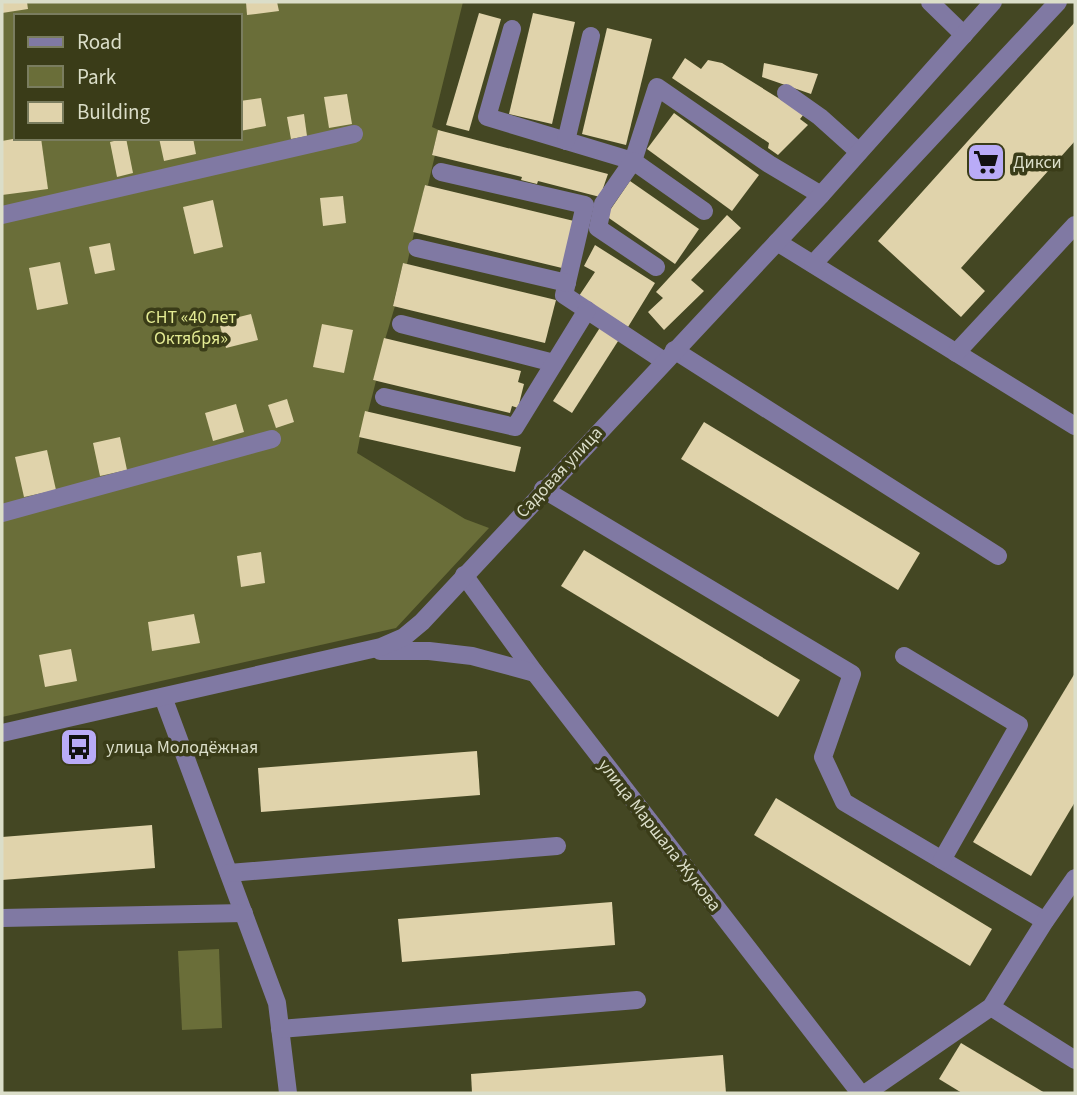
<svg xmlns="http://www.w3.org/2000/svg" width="1077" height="1095" font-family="'Source Sans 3',sans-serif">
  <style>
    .green { fill: #6a6e39; fill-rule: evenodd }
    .building { fill: #e0d3ab }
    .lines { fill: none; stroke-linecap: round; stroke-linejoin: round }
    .minor { stroke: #8079a3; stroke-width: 18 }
    .labels { text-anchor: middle; stroke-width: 7; stroke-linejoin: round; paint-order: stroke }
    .poi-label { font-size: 18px; fill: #dbdec9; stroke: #3a3c18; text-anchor: start }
    .park-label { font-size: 18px; fill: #e4eb93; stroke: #3a3c18 }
    .street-label { font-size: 18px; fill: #dbdec9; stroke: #3a3c18 }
  </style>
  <rect width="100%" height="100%" fill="#444723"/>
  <g class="green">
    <path d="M2,2H463L432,127L441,131H438L432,154L435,155L428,185H425L407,264L403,263L393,305L395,306L373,380L376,381L368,412H365L357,453L465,519L489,528L396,628L2,717ZM16,16H240V138H16Z"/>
    <polygon points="219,949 222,1028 182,1030 178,951"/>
  </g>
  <g class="building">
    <polygon points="2,2 27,2 28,9 2,13"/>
    <polygon points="246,2 277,2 279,11 247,15"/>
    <polygon points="479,13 501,19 469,131 446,125"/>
    <polygon points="533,13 575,22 552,124 509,114"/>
    <polygon points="1075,22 1075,141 961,268 985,291 961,317 878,241"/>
    <polygon points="607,28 652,39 626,145 582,134"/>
    <polygon points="685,58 701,69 708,60 722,63 804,114 800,119 808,125 778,155 768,148 769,143 672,78"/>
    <polygon points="764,63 818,74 811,94 762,77"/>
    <polygon points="347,94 352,124 329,128 324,97"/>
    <polygon points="261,98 266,126 240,131 240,101"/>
    <polygon points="674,113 759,175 732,211 647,149"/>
    <polygon points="304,114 307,136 291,139 287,117"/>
    <polygon points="438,130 608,174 600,197 538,181 537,184 521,180 522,177 432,155"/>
    <polygon points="18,138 41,138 48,189 2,195 2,141"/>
    <polygon points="126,138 133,173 117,177 110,142"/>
    <polygon points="159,138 193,138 196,154 164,161"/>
    <polygon points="630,181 699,229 675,264 606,216"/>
    <polygon points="425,185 574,221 562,268 413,232"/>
    <polygon points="343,196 346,223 323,226 320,198"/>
    <polygon points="213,200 223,247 194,254 183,207"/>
    <polygon points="727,215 741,228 691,280 704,291 664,330 648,312 663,298 656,292"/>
    <polygon points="110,243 115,270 95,274 89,247"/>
    <polygon points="595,245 655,283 628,327 579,296 595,272 584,266"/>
    <polygon points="60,262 68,304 37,310 29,268"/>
    <polygon points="403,263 556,300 545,343 393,306"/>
    <polygon points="251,314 258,340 226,348 219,322"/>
    <polygon points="322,324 353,330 344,373 313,367"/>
    <polygon points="601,326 620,338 572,413 553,401"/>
    <polygon points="384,338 521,371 518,382 524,384 518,408 512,406 510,413 373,380"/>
    <polygon points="287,399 294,422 276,428 268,405"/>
    <polygon points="236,404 244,432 213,441 205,413"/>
    <polygon points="365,411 521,447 515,472 359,437"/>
    <polygon points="704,422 920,553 898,590 681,459"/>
    <polygon points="120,437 127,470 100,476 93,443"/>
    <polygon points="47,450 56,490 24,497 15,457"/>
    <polygon points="584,550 800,680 778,717 561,586"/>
    <polygon points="261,552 265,583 241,587 237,556"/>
    <polygon points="194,614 200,643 152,651 148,622"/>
    <polygon points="71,649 77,681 45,687 39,655"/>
    <polygon points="1075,673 1075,802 1031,876 973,842"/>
    <polygon points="477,751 480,795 261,812 258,768"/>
    <polygon points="776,798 992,929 970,966 754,835"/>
    <polygon points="152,825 155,868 2,880 2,837"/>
    <polygon points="612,902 615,945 402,962 398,919"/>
    <polygon points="961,1043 1045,1093 962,1093 939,1079"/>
    <polygon points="723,1055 726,1093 472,1093 471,1074"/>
  </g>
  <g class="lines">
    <g class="minor">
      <polyline points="930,2 964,35"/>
      <polyline points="512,29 487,117 633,161 657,87 769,164 821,195"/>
      <polyline points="786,93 820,117 859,152"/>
      <polyline points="566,141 591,36"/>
      <polyline points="441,172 585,205 564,295 664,361"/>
      <polyline points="2,215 354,134"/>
      <polyline points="777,242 1075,426"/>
      <polyline points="417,248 567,283"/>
      <polyline points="813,264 1058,2"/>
      <polyline points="656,267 598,228 603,204 633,161 704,211"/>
      <polyline points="401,324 554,363"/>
      <polyline points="674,350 998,556"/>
      <polyline points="956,353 1075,225"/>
      <polyline points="384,397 515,427 587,310"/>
      <polyline points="543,489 852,674 823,757 844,802 1045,921"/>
      <polyline points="2,513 272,439"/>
      <polyline points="464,575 535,673 860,1093"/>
      <polyline points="380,651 429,651 472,656 535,673"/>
      <polyline points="904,656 1019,725 942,860"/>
      <polyline points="163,697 277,1003 288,1093"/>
      <polyline points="2,733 381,647 404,637 422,622 821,195 993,2"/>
      <polyline points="229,873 557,846"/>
      <polyline points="2,918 244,913"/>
      <polyline points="991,1007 1075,1060"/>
      <polyline points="280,1029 637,1000"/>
      <polyline points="866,1093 991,1007 1045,921 1075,878"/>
    </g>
  </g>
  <defs>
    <symbol id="supermarket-square" viewBox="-11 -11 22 22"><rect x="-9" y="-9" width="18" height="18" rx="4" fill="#b9abf7" stroke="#3a3c18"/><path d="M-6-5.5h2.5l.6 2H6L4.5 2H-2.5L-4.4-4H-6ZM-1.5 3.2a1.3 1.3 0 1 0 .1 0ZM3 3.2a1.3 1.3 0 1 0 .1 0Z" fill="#111"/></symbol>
    <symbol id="bus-square" viewBox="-11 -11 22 22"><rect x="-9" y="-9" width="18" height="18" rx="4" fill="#b9abf7" stroke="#3a3c18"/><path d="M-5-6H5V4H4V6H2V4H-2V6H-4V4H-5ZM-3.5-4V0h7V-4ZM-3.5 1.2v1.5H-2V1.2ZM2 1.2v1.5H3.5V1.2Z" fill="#111"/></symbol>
  </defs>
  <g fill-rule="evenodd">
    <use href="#supermarket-square" x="964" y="140" width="44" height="44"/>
    <use href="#bus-square" x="57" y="725" width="44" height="44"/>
  </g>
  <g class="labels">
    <g class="poi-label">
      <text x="1013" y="168">Дикси</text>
      <text x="106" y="753">улица Молодёжная</text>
    </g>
    <g class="park-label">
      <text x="191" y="323">СНТ «40 лет<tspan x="191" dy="21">Октября»</tspan></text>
    </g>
    <g class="street-label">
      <text transform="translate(559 472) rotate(-47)" y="6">Садовая улица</text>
      <text transform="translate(660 835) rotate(52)" y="6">улица Маршала Жукова</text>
    </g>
  </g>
  <rect width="1077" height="1095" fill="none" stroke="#dbdec9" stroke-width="7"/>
  <rect x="14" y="14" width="228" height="126" fill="#3a3c18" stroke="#7a7d5f" stroke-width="2"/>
  <rect x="28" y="37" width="35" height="10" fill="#8079a3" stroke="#7a7d5f" stroke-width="2"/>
  <text x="77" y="49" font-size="21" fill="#dbdec9">Road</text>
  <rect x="28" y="66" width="35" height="21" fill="#6a6e39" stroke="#7a7d5f" stroke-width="2"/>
  <text x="77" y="84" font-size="21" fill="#dbdec9">Park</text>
  <rect x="28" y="102" width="35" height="21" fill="#e0d3ab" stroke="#7a7d5f" stroke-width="2"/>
  <text x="77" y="119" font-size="21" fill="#dbdec9">Building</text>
</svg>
